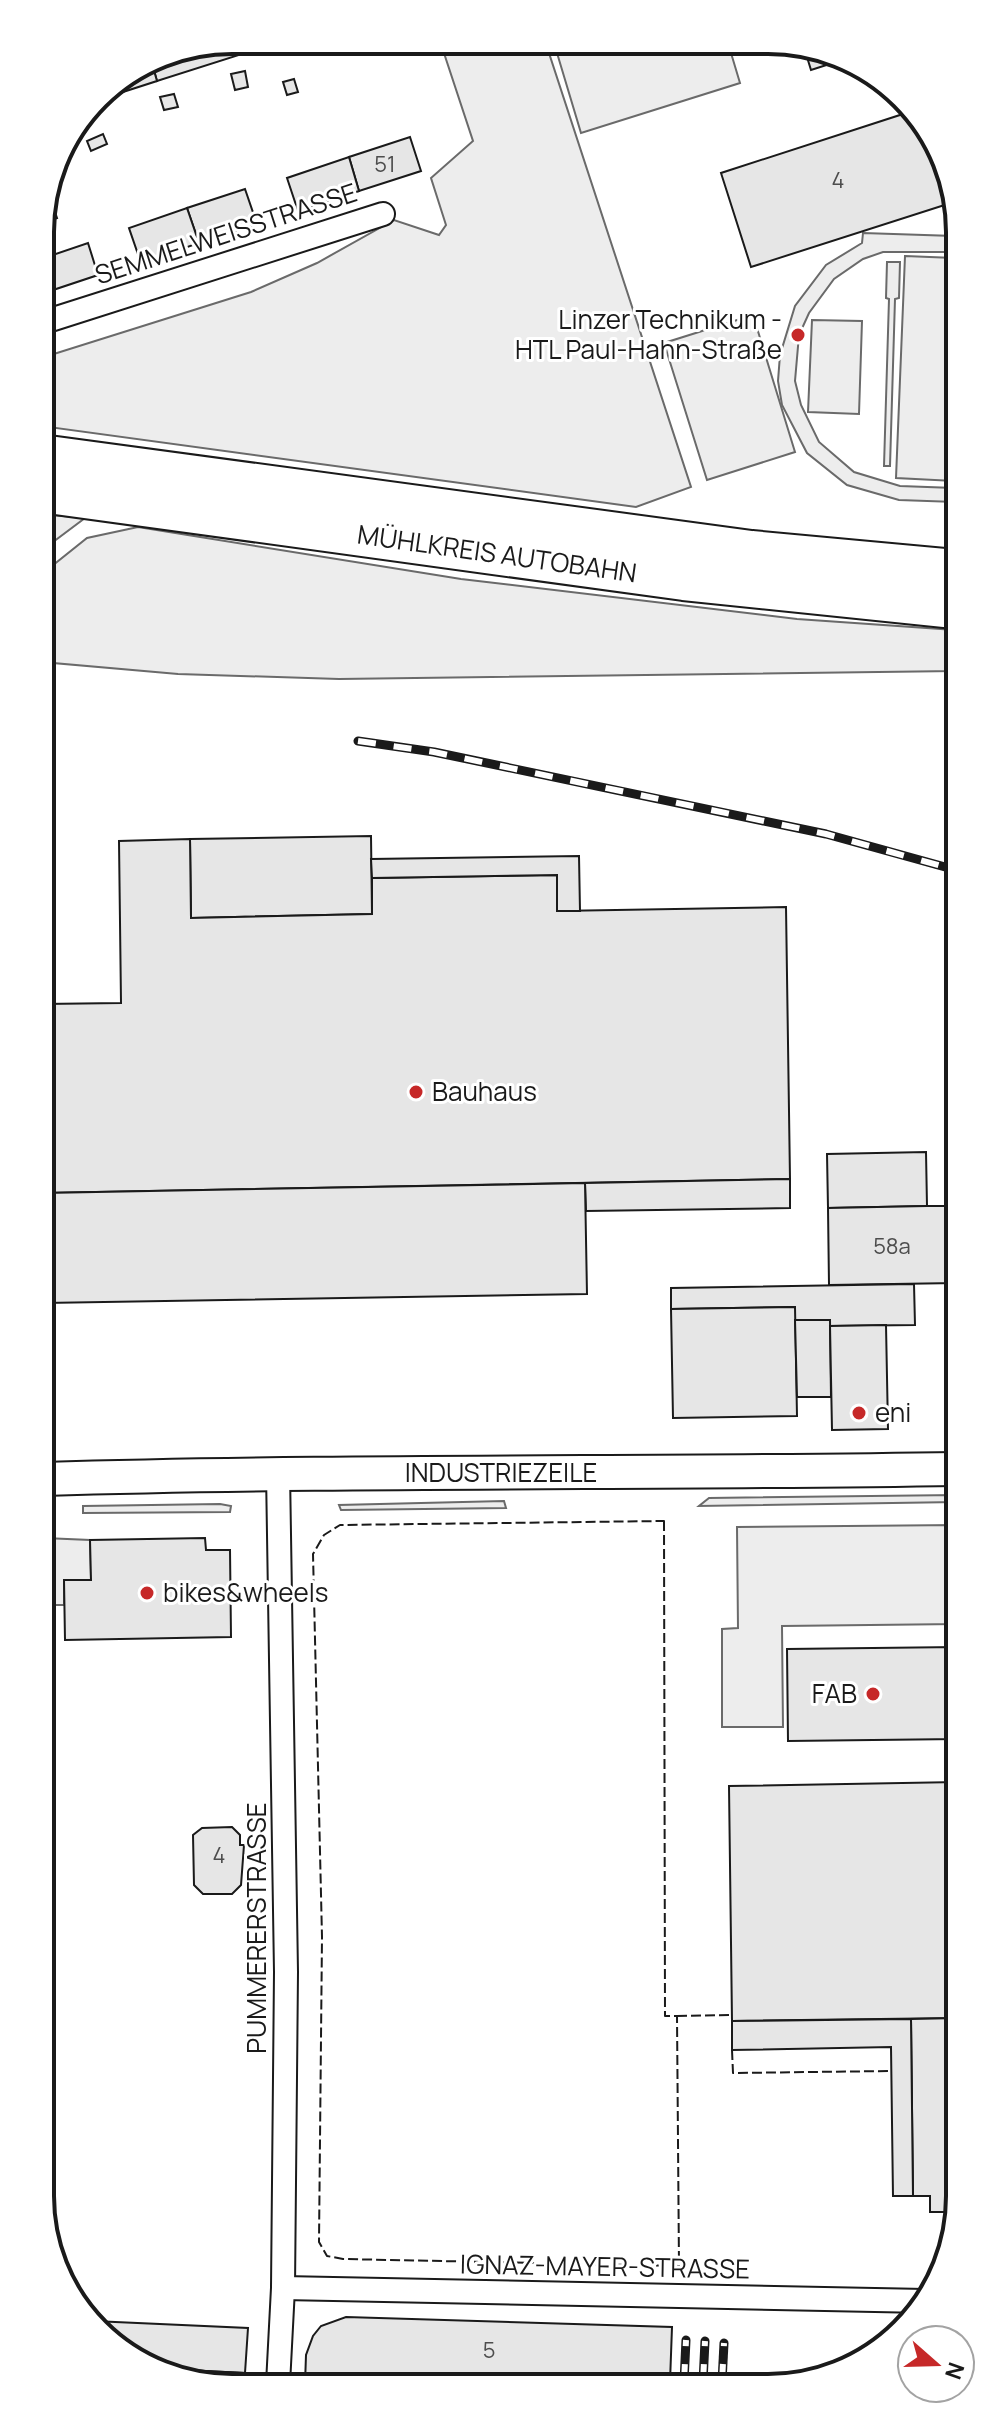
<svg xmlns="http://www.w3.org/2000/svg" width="1000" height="2428" font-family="Manrope,sans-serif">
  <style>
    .built { fill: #ededed; stroke: #6a6a6a; stroke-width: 2 }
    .building { fill: #e6e6e6; stroke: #1a1a1a; stroke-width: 2 }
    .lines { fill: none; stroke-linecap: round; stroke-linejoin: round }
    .minor-casing { stroke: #1a1a1a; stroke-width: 26 }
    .secondary-casing { stroke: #1a1a1a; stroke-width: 36 }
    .motorway-casing { stroke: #1a1a1a; stroke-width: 46 }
    .minor { stroke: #fff; stroke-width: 22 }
    .secondary { stroke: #fff; stroke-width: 32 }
    .motorway { stroke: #fff; stroke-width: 42 }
    .rail-casing { stroke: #1a1a1a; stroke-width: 9 }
    .rail { stroke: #fff; stroke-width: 6; stroke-dasharray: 18; stroke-linecap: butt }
    .fence { stroke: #1a1a1a; stroke-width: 2; stroke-dasharray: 10 4; stroke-linecap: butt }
    .poi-dot { fill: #c62828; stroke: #fff; stroke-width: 3 }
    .labels { text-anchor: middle; stroke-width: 6; stroke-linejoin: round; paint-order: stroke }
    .number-label { font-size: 22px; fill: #4d4d4d }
    .street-label { font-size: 26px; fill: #1a1a1a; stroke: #fff }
    .poi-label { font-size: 26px; fill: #1a1a1a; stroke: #fff; text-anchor: start }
    .rim { fill: none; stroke: #1a1a1a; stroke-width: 4 }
  </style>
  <rect width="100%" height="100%" fill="#fff"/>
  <g class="built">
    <polygon points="440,41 580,42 549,53 691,487 636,507 41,426 41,358 251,292 317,263 394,220 439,235 446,225 431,178 473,141"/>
    <polygon points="592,42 728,43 740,83 581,133 557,53"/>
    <polygon points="863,233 954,236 954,252 883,252 863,259 834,279 809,313 799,335 795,381 801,405 819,442 854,472 900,486 954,488 955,502 899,500 847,485 807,453 782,405 778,381 780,355 795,306 826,265 862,243"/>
    <polygon points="905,256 954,258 954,481 896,478"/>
    <polygon points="887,262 900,262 899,298 895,299 890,466 884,466 889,299 886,298"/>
    <polygon points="753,315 795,452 707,480 664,343"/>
    <polygon points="812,320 862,321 859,414 808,412"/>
    <polygon points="41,514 85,518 41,551"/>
    <polygon points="138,527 461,579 797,619 955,630 955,671 339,679 178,674 42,662 42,574 87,538"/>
    <polygon points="957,1495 957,1502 699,1506 709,1498"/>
    <polygon points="504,1501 506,1508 341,1510 339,1505"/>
    <polygon points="220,1504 231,1506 230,1512 83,1513 83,1506"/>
    <polygon points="958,1525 958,1624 782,1626 783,1727 722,1727 722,1629 738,1628 737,1527"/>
    <polygon points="44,1538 90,1540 91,1580 64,1580 64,1605 45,1605"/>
  </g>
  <g class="building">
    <polygon points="232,40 286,40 157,81 151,60 159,54"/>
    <polygon points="803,44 805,44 839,61 811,70"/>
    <polygon points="151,60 157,81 95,101 105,88"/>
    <polygon points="245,71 248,87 235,90 231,74"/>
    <polygon points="294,79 298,92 287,95 283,82"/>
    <polygon points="174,94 178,107 164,110 160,97"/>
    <polygon points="901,98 954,183 954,202 751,267 721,173 906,113"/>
    <polygon points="103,134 107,144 91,151 87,141"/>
    <polygon points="410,137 421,171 359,191 349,157"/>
    <polygon points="349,157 359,191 298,211 287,178"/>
    <polygon points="245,189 257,224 199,243 187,208"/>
    <polygon points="187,208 199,243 141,263 129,228"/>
    <polygon points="54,209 57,218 47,221 44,212"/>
    <polygon points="88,243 98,275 41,294 41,259"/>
    <polygon points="371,836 372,914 191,918 190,839"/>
    <polygon points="190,839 191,918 372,914 372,878 557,875 557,911 786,907 790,1179 43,1193 43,1004 121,1003 119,841"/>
    <polygon points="579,856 580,911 557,911 557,875 372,878 371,859"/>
    <polygon points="926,1152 927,1206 828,1208 827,1154"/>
    <polygon points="790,1179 790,1208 586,1211 585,1183"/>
    <polygon points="585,1183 587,1294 44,1303 43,1193"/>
    <polygon points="927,1206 957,1206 957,1283 829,1285 828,1208"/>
    <polygon points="914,1284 915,1325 830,1326 830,1320 795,1320 795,1307 671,1309 671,1288"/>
    <polygon points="795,1307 797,1416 673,1418 671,1309"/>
    <polygon points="795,1320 830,1320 831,1397 797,1397"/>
    <polygon points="886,1325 888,1429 832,1430 830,1326"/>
    <polygon points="205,1538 206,1550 230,1550 231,1637 65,1640 64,1580 91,1580 90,1540"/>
    <polygon points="958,1647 958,1739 788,1741 787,1649"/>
    <polygon points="958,1782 959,2018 732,2021 729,1786"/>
    <polygon points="232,1827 240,1835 240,1845 244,1845 241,1885 232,1894 203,1894 194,1885 193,1835 202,1828"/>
    <polygon points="959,2018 957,2212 930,2212 930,2196 913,2196 911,2019"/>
    <polygon points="911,2019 913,2196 893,2196 891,2047 732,2050 732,2021"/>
    <polygon points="346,2317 672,2327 670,2382 305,2384 306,2355 313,2336 321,2326"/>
    <polygon points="93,2321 248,2328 245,2373 164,2369 105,2340"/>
    <polygon points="164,2369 245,2373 245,2384 195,2384"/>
  </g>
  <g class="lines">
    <defs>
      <g id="minor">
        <polyline points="41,323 383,214"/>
        <polyline points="278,1472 286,1972 283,2288 278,2384"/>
        <polyline points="283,2288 925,2301"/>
      </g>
      <path id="secondary" d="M44,1479C349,1470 653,1474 957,1469"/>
      <g id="motorway">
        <polyline points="41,456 751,552 955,571"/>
        <polyline points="41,491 684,579 955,607"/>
      </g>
    </defs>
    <use href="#minor" class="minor-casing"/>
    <use href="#secondary" class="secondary-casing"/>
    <use href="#motorway" class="motorway-casing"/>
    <use href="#minor" class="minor"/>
    <use href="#secondary" class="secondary"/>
    <use href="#motorway" class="motorway"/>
    <defs>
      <g id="rail">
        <polyline points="358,741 434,752 826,834 956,870"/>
        <polyline points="684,2382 686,2340"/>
        <polyline points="703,2382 705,2341"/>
        <polyline points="722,2382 724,2343"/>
      </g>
    </defs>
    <use href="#rail" class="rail-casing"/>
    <use href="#rail" class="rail"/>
    <g class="fence">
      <polygon points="664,1521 665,2016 677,2016 679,2266 343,2259 327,2256 319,2242 322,1937 313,1554 324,1535 340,1525"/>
      <polyline points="677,2016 732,2015"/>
      <polyline points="732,2050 733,2073 891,2071"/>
    </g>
  </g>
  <g class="poi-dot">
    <circle cx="798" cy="335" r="8"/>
    <circle cx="416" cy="1092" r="8"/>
    <circle cx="859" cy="1413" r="8"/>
    <circle cx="147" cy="1593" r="8"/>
    <circle cx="873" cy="1694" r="8"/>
  </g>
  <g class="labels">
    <g class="number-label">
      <text x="385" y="172">51</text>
      <text x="838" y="188">4</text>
      <text x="892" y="1254">58a</text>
      <text x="219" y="1863">4</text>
      <text x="489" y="2358">5</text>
    </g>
    <g class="street-label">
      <text transform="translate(226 234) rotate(-18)" y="9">SEMMELWEISSTRASSE</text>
      <text transform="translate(497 554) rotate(8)" y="9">MÜHLKREIS AUTOBAHN</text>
      <text x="501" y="1482">INDUSTRIEZEILE</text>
      <text transform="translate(257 1928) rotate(-90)" y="9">PUMMERERSTRASSE</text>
      <text transform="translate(605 2267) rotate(1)" y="9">IGNAZ-MAYER-STRASSE</text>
    </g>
    <g class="poi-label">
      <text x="782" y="329" text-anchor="end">Linzer Technikum -<tspan x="782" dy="30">HTL Paul-Hahn-Straße</tspan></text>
      <text x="432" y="1101">Bauhaus</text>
      <text x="875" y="1422">eni</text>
      <text x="163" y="1602">bikes&amp;wheels</text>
      <text x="857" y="1703" text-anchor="end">FAB</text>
    </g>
  </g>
  <path d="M0 0H1000V2428H0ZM232 54H768A178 178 0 0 1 946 232V2196A178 178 0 0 1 768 2374H232A178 178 0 0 1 54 2196V232A178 178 0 0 1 232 54Z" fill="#fff" fill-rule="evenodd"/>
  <path class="rim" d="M232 54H768A178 178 0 0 1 946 232V2196A178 178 0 0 1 768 2374H232A178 178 0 0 1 54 2196V232A178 178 0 0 1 232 54Z"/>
  <g transform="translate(936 2364) rotate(110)"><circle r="38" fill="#ffffff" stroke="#a3a3a3" stroke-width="2"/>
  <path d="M0-6L14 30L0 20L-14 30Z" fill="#c62828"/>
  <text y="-12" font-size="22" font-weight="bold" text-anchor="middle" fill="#1a1a1a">N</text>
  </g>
</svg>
